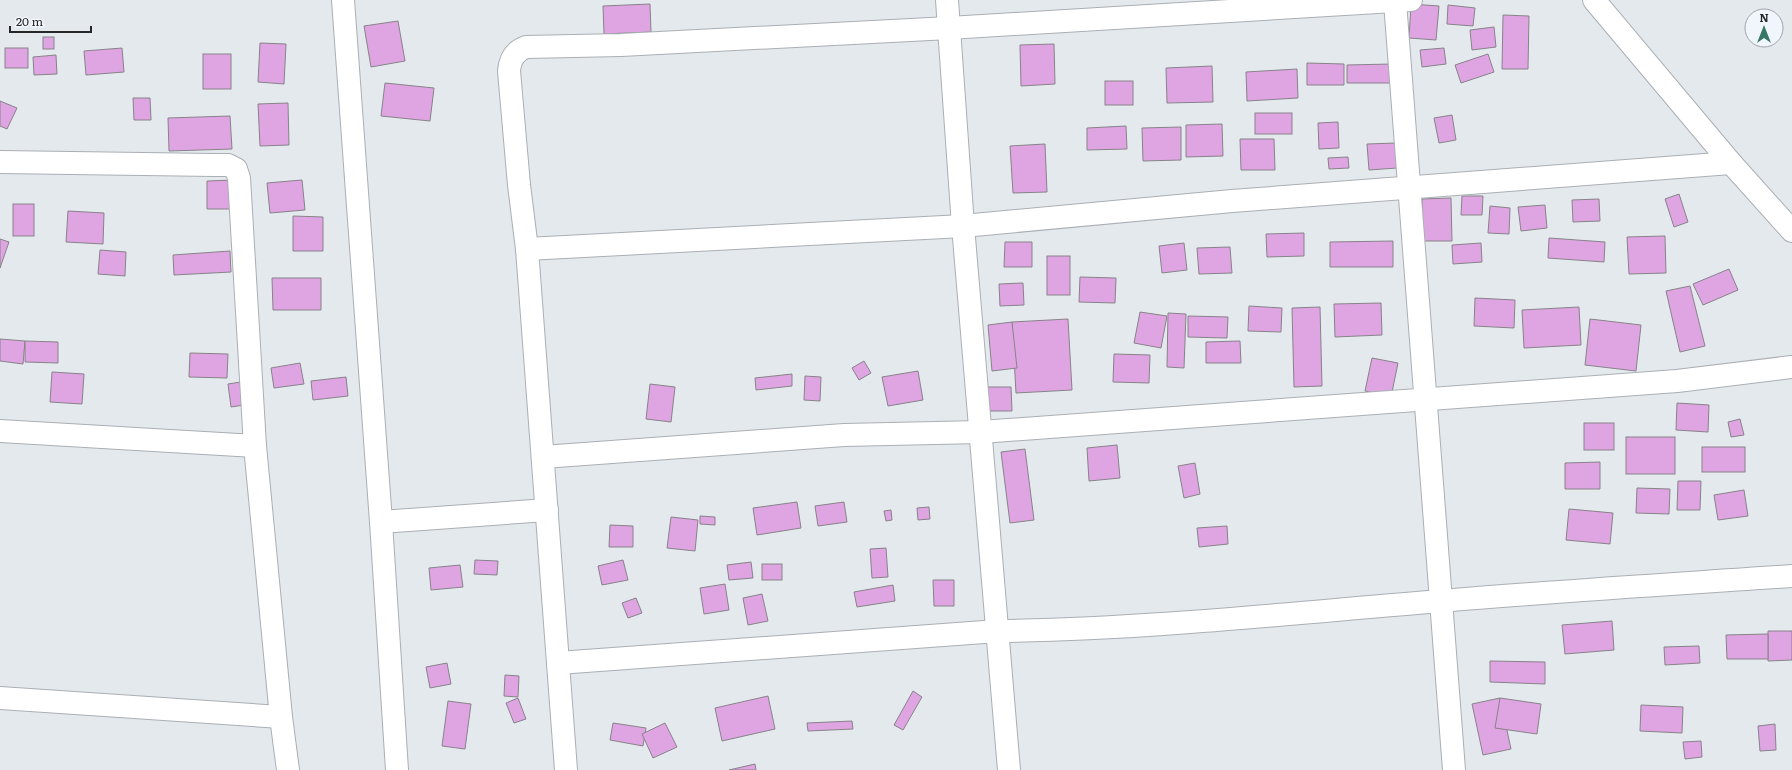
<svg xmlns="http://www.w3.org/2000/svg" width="1792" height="770" font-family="Literata,serif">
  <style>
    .building { fill: #dfa5e3; stroke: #878388 }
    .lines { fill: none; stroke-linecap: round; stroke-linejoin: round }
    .minor-casing { stroke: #aaafb4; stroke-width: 24 }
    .minor { stroke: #fff; stroke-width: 22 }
  </style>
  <rect width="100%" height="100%" fill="#e4e9ee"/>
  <g class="building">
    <polygon points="650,4 651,32 604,34 603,6"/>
    <polygon points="1411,4 1439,6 1436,40 1409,38"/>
    <polygon points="1448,5 1475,8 1473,26 1447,24"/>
    <polygon points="1503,15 1529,16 1528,69 1502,69"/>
    <polygon points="398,21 405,61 371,67 364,26"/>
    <polygon points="1494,27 1496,47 1472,50 1470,30"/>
    <rect x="43" y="37" width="11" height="12"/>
    <polygon points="260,43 286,44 284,84 258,82"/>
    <polygon points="1054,44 1055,84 1021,86 1020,45"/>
    <rect x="5" y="48" width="23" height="20"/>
    <polygon points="122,48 124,72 86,75 84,51"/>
    <polygon points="1444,48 1446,64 1422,67 1420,50"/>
    <rect x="203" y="54" width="28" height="35"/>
    <polygon points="1488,54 1494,72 1461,83 1455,65"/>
    <polygon points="56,55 57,74 34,75 33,57"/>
    <polygon points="1307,63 1344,64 1344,85 1307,85"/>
    <polygon points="1392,64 1392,83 1347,83 1347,65"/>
    <polygon points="1212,66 1213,102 1167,103 1166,68"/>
    <polygon points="1297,69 1298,98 1247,101 1246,72"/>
    <rect x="1105" y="81" width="28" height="24"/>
    <polygon points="385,83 434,88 430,121 381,116"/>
    <polygon points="133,98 150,98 151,120 134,120"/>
    <polygon points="0,101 17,108 7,129 0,126"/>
    <polygon points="288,103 289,145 260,146 258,104"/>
    <rect x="1255" y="113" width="37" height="21"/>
    <polygon points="1452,115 1456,140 1439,143 1434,118"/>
    <polygon points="230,116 232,149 169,151 168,118"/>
    <polygon points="1338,122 1339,148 1319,149 1318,123"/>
    <polygon points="1222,124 1223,156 1186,157 1186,125"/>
    <polygon points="1126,126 1127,149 1087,150 1087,128"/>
    <polygon points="1181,127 1181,160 1143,161 1142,128"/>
    <polygon points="1240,139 1274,139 1275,170 1241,170"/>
    <polygon points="1396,143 1397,168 1369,170 1367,144"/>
    <polygon points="1045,144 1047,192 1013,193 1010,146"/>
    <polygon points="1348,157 1349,168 1329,169 1328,158"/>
    <polygon points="235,180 236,209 207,209 207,181"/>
    <polygon points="302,180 305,210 270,213 267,183"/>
    <polygon points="1679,194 1688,222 1674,227 1665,199"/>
    <polygon points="1462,196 1483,196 1482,215 1461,215"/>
    <polygon points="1451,198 1452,241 1423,241 1422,199"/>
    <polygon points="1599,199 1600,221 1573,222 1572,200"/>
    <rect x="13" y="204" width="21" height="32"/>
    <polygon points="1545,205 1547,228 1521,231 1518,207"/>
    <polygon points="1490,206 1510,208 1509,234 1488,233"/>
    <polygon points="68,211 104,213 103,244 66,242"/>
    <polygon points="293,216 323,217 323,251 293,251"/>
    <polygon points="1304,233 1304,256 1267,257 1266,234"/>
    <polygon points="1665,236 1666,273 1629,274 1627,237"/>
    <polygon points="1549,238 1605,242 1604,262 1548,258"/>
    <polygon points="0,239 9,242 0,268"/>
    <polygon points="1393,241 1393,267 1330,267 1330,242"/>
    <polygon points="1005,242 1032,242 1032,267 1004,267"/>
    <polygon points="1184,243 1187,270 1162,273 1159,246"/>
    <polygon points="1481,243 1482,262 1453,264 1452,245"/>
    <polygon points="1230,247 1232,273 1199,274 1197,248"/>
    <polygon points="100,250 126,252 125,276 98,274"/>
    <polygon points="230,251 231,272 174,275 173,255"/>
    <rect x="1047" y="256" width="23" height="39"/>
    <polygon points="1729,269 1738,290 1703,305 1693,284"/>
    <polygon points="1080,277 1116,278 1115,303 1079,302"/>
    <polygon points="272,278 321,278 321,310 273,310"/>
    <polygon points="1023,283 1024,305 1000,306 999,284"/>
    <polygon points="1690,286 1705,346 1680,352 1666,291"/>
    <polygon points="1475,298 1515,300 1514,328 1474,326"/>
    <polygon points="1381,303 1382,335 1335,337 1334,304"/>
    <polygon points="1249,306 1282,308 1281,332 1248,331"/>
    <polygon points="1320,307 1322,386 1294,387 1292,308"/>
    <polygon points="1579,307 1581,345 1524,348 1522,310"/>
    <polygon points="1140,312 1167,316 1161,348 1134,343"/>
    <polygon points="1168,313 1186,314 1184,368 1167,367"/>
    <polygon points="1188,316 1228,317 1227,338 1188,337"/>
    <polygon points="1068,319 1072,390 1016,393 1012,322"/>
    <polygon points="1590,319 1641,325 1636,371 1585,365"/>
    <polygon points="1012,322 1017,368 992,371 988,325"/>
    <polygon points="0,339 25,341 23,364 0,361"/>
    <polygon points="25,341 58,342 58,363 25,362"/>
    <polygon points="1240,341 1241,363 1206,363 1206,342"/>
    <polygon points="190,353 228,354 227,378 189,377"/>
    <polygon points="1114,354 1150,355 1149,383 1113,382"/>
    <polygon points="1372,358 1398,363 1391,397 1365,391"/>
    <polygon points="864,361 871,373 859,380 852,368"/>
    <polygon points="300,363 304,384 274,388 271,368"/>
    <polygon points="918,371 923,400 888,406 882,377"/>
    <polygon points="52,372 84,374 82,404 50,402"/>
    <polygon points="792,374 792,386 756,390 755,378"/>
    <polygon points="805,376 821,377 820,401 804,400"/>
    <polygon points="346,377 348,396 313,400 311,381"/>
    <polygon points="247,381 251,404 231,407 228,384"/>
    <polygon points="650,384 675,387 671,422 646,419"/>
    <polygon points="981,387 1011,387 1012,411 981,411"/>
    <polygon points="1677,403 1709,405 1708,432 1676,430"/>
    <polygon points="1740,419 1744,435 1731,437 1728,422"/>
    <rect x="1584" y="423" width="30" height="27"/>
    <rect x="1626" y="437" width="49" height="37"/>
    <polygon points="1117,445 1120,478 1089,481 1087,448"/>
    <rect x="1702" y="447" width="43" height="25"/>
    <polygon points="1025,449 1034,520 1010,523 1001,452"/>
    <polygon points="1600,462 1600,489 1565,489 1565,463"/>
    <polygon points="1195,463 1200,494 1184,498 1178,466"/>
    <polygon points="1678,481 1701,481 1700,510 1677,510"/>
    <polygon points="1637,488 1670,489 1669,514 1636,513"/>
    <polygon points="1744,490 1748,516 1718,520 1714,495"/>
    <polygon points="797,502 801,528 757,535 753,508"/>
    <polygon points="844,502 847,522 818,526 815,506"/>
    <polygon points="929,507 930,519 918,520 917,508"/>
    <polygon points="1569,509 1613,513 1610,544 1566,540"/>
    <polygon points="891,510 892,520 886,521 884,511"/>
    <polygon points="700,516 715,517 715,525 700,524"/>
    <polygon points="671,517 698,520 695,551 667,548"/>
    <polygon points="610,525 633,526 633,547 609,547"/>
    <polygon points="1227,526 1228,544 1199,547 1197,528"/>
    <polygon points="886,548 888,577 872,578 870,549"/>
    <polygon points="475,560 498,561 497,575 474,574"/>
    <polygon points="623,560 628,580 602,585 598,566"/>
    <polygon points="751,562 753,578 729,580 727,565"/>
    <rect x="762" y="564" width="20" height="16"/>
    <polygon points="460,565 463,587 431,590 429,568"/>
    <polygon points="933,580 954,580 954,606 934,606"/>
    <polygon points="725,584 729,610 704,614 700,588"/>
    <polygon points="893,585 895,601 857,607 854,592"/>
    <polygon points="762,594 768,621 748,625 743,598"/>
    <polygon points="636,598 642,613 628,618 622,603"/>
    <polygon points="1612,621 1614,650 1565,654 1562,625"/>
    <polygon points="1768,631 1792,631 1792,660 1768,661"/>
    <polygon points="1768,634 1768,659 1727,659 1726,635"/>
    <polygon points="1699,646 1700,663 1665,665 1664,647"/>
    <polygon points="1490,661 1545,662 1545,684 1490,682"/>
    <polygon points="447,663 451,684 430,688 426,667"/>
    <polygon points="505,675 519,676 518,697 504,696"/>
    <polygon points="913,691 922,697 903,730 894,725"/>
    <polygon points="768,696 775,729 722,741 715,708"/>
    <polygon points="518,698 526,719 514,723 506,703"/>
    <polygon points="1500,698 1511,749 1483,755 1472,704"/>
    <polygon points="1500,698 1541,704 1537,734 1495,728"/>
    <polygon points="448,701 471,704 465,749 442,746"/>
    <polygon points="1641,705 1683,707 1682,733 1640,731"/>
    <polygon points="852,721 853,729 808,731 807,723"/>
    <polygon points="613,723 646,728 643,746 610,740"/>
    <polygon points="665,723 677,747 653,758 642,734"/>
    <polygon points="1775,724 1776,750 1760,751 1758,726"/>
    <polygon points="1701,741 1702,757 1685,759 1683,742"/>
    <polygon points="755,764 756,770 729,770"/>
  </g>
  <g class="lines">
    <defs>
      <g id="minor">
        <polyline points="343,0 381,522 397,770"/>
        <polyline points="947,0 963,226 1009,770"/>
        <polyline points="1594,0 1731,163 1792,231"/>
        <polyline points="1395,2 1454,770"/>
        <polyline points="0,162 214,165 228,165 236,169 239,178 255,446 281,717 288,770"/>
        <polyline points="527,249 963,226 1232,201 1731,163"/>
        <polyline points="0,431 255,446"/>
        <polyline points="543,457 844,435 981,432 1677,381 1792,367"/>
        <polyline points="381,522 547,510"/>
        <path d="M558,663L998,631C1146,629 1293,613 1441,601C1558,591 1675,584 1792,576"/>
        <polyline points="0,698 281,717"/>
        <path d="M566,770L527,249L519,185L509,71C510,59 515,51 526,47L621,45L949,28L1411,0"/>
      </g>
    </defs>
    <use href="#minor" class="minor-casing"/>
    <use href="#minor" class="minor"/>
  </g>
  <g transform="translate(1764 28)"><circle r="19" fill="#f1f6fc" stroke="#a0a3a8"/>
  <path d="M0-3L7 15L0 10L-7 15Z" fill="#387764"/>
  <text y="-6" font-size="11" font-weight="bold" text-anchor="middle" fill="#262729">N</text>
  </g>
  <path d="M10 26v6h81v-6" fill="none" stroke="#262729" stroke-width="2"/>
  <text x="16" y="26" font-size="12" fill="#262729" stroke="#f1f6fc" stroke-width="3" paint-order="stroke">20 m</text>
</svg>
